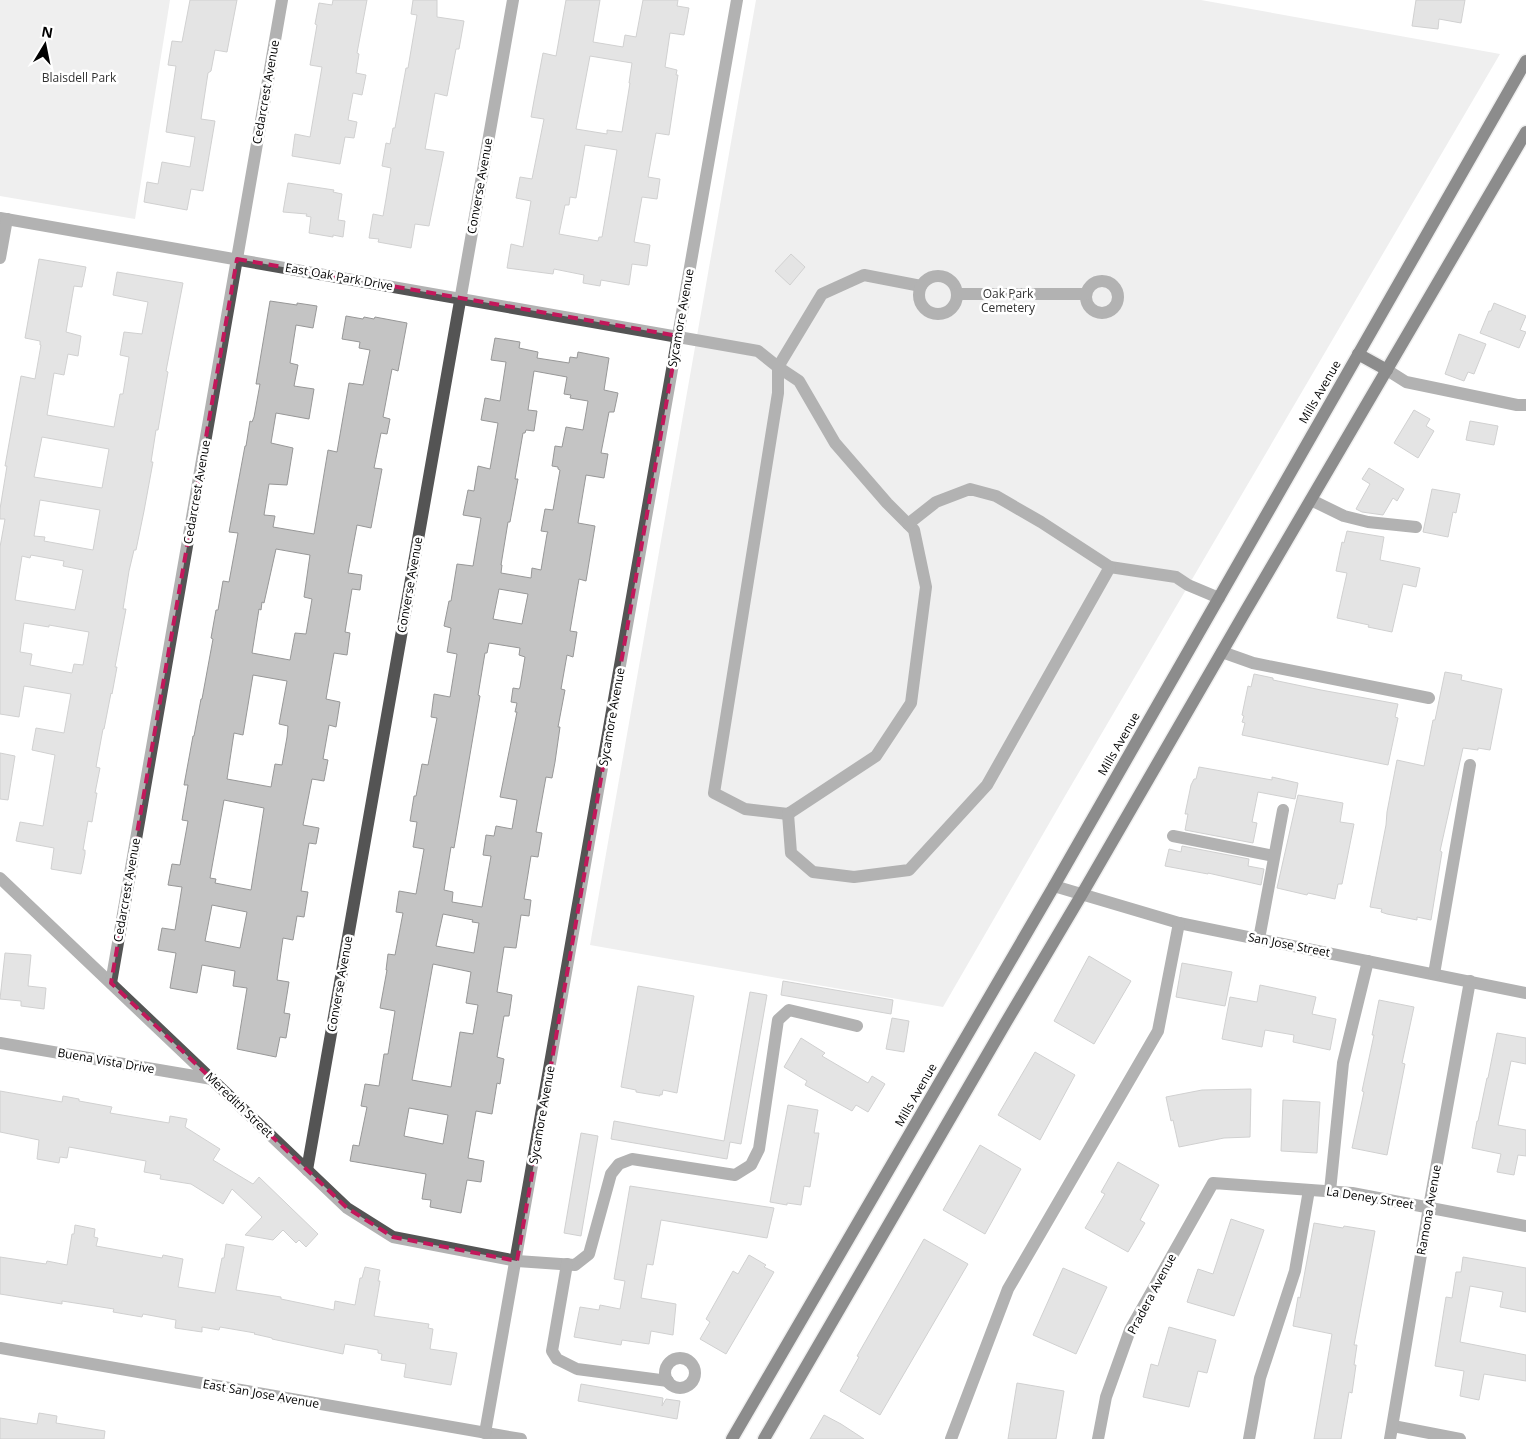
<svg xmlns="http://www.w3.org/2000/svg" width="1526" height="1439" font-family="'Open Sans',sans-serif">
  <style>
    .green { fill: #dbdbdb }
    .building { fill: #c4c4c4; stroke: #989898; fill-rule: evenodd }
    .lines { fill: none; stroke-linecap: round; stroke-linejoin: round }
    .major-casing { stroke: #dbdbdb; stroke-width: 15 }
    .minor { stroke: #545454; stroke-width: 12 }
    .major { stroke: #000; stroke-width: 12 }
    .marked { fill: none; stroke: #c2185b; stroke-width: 4; stroke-dasharray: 10 6; stroke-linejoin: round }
    .labels { text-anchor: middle; stroke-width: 5; stroke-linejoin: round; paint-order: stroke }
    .park-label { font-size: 12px; fill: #323232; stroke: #fff }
    .street-label { font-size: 12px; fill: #000; stroke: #fff }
  </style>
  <rect width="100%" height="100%" fill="#fff"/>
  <g class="green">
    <polygon points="0,0 170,0 135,219 0,196"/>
    <polygon points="756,0 1201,0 1500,54 1065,796 943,1007 590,945"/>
  </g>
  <g class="building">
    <polygon points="190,0 237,0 227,52 215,50 211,71 208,73 201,119 215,121 203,191 191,189 187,210 144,202 147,182 158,184 162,162 190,167 195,137 166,132 176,66 168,65 172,41 182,42"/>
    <polygon points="333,0 367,0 357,53 359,54 356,73 366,75 362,95 353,93 348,120 357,122 354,138 345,137 340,164 292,156 295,134 310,137 322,67 310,65 317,25 315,24 319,3 332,5"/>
    <polygon points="413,0 437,0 437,17 464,21 459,49 456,49 447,96 435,93 425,149 444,152 429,226 415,224 411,248 378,242 379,239 369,238 373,214 383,216 386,199 391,168 382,166 386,143 390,144 393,128 395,128 406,68 408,68 417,15 411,14"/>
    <path d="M566,0H600L593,42L623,47L625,35L636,37L643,0H678L677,6L689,8L684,35L670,33L665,67L677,70L676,75H678L669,135L656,133L648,177L660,179L657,199L642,197L634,242L650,245L647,266L632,264L629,285L601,280L600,286L583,283L584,275L554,269L553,274L507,268L511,244L523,247L531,201L516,198L520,177L532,179L544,119L531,117L535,95L543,53L556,56ZM590,56L632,63L629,83H630L622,132L607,130V134L576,129ZM585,145L617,150L602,237H599L598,241L559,234L565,205H569L570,197L576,198Z"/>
    <polygon points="1416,0 1465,0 1461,23 1439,19 1438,29 1412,26"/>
    <polygon points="288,183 334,190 333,192 342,194 338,220 345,221 343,237 333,235 333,237 309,233 311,217 306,216 307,214 283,212"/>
    <polygon points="791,254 805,267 790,285 775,271"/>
    <path d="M39,259L86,267L82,287L74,286L66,332L81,336L78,356L68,354L64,375L54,373L47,415L114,427L120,394H123L129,357L120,355L124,332L142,334L148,302L113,295L117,272L183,283L166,371L168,372L158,430H156L151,462H153L144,511L136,550H134L129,571L123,609H126L115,667H117L112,694L111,693L104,729H103L96,767L100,768L95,793H97L92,822L88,821L83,850H85V854L81,874L51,869L54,848L16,841L20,822L43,826L55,755L32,750L36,728L64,733L71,694L24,686L19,717L0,714V547L5,519H0V509L7,466H5L21,376L35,379L41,345H40V341L25,338ZM42,437L109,449L102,488L34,477ZM40,500L100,510L93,550L44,541L45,537L34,536ZM31,555L64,561L63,566L83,570L75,610L15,600L22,556L30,558ZM24,623L49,627V625L89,632L83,665L74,664L72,673L30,665L32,654L20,652Z"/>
    <path d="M270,301L297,305V303L317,306L313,328L296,325L290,363L298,365L294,386L314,389L309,419L276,413L271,443L293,448L287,485L269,484L264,515L275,516L273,527L314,534L328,450L337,452L349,383L363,385L370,350L359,348L360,342L342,339L346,316L363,319L364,317L374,319L375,317L407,323L398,371L392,369L383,417L390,419L387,434L381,433L374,468L382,469L371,528L357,525L348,573L362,575L360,590L352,589L345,632L350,633L347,655L334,653L326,699L340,702L336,727L329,725L323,759L328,760L324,781L312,779L303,825L319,828L316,844L309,843L301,891L308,892L304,917L297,916L293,940L283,938L277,980L289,982L284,1013L290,1014L286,1038L280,1037L276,1057L237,1049L247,988L233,986L235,971L202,965L197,993L170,988L176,953L158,950L162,928L175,930L182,887L168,885L172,864L180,865L188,821L182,820L188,785H184L193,736H194L201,699H202L213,639L211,638L216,610H218L223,581L229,582L238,533L229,532L245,446H246L250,421L252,422L254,417L260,384H256ZM276,549L310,555L304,597L312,599L306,634L295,633L290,660L252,653L259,609L261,610L262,602L264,603ZM253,675L287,681L279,724L288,726L287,737L282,765L275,764L271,787L227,779L234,733L243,735ZM224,800L264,808L251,890L215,883L216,879L210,878ZM212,905L247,912L240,948L205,941Z"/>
    <polygon points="1494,303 1526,316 1520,330 1526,332 1519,348 1480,333 1489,311 1491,311"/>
    <polygon points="1459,334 1486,344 1474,374 1468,372 1464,381 1445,374"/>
    <path d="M495,338L520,342L519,348L538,352L537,358L569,363L570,357L577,358L578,352L609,358L604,390L618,393L614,412H609L601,453L608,454L604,478L586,475L578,523L595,526L586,581L579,579L570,631L577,632L573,657L567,655L561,689L565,690L558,727H560L555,762L552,778L546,777L536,832L542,833L538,857L531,856L524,899L531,900L529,916L521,915L516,948L504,947L497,992L512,995L509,1016H504L497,1057L504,1059L500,1084L497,1083L492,1114L476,1111L468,1158L484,1161L481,1182L467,1180L461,1213L430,1207L431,1200L422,1199L426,1174L350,1161L353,1145L359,1146L367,1107L361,1106L365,1084L379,1086L384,1054H388L395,1011L380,1008L387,970H386L388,954L395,955L403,913L396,912L399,891L416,894L424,849L413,847L417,822L410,821L414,796H416L422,764L428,765L437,718L431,717L434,694L450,697L457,654L447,652L451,628L444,626L449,601H451L457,564L473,566L481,518L463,515L468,490L474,491L478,466L490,469L498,423L481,420L485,398L500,401L506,362L491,360ZM534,371L567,377L564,394L571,395L570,398L588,401L583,430L566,427L562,447L555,446L552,466L558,467V469L560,470L553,510L545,509L541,531L548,532L547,534L541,570L532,568L531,578L501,573L502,565H501L508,522H510L518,479H515L523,433H525L526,430L534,431L537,411L528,410ZM499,589L528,594L522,624L493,619ZM489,643L520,648L519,655L525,657L520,687L519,689L513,688L511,702L517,703L515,712H517L500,797L517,800L512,829L496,826L494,836L486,835L483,855L491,856L482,907L452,902L453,892L444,890L451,847L454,848L480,696L478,695L485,653H487ZM443,914L473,920L472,922L479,923L474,953L436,946ZM433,964L471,972L466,1003L478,1005L473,1034L460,1032L451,1087L412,1080ZM409,1108L448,1115L443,1144L404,1136Z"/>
    <polygon points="1414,410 1430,419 1426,426 1434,431 1418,458 1394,443"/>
    <polygon points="1470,421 1498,426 1494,445 1466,440"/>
    <polygon points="1369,468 1404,489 1397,501 1393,498 1383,515 1362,512 1356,509 1370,484 1362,479"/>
    <polygon points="1432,489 1460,494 1456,513 1453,512 1448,537 1423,532"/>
    <polygon points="1347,531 1384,537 1380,560 1420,568 1416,587 1403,584 1392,632 1368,627 1369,625 1337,618 1347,573 1336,571 1342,542 1344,543"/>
    <polygon points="1445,672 1462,675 1461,680 1502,689 1490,750 1478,748 1478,750 1463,748 1440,851 1442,852 1431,920 1417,917 1417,920 1387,914 1381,912 1382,909 1370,907 1386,825 1387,812 1397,760 1424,766 1433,720 1435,720"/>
    <polygon points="1254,674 1273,678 1273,680 1321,690 1398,704 1395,717 1398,718 1388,765 1242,735 1245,723 1242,722 1244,716 1242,715 1248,686 1251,687"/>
    <polygon points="0,753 15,756 8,800 0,799"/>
    <polygon points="1199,767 1272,780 1272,777 1298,783 1295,799 1258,792 1252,822 1257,823 1253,843 1185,830 1188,814 1185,814 1191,785 1194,779 1196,779"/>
    <polygon points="1298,795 1343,803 1340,822 1354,824 1342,884 1338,884 1335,899 1308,893 1307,895 1277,888"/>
    <polygon points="1182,846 1249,859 1248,866 1264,869 1261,885 1208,873 1208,874 1165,866 1169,849 1181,852"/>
    <polygon points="5,953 31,955 28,986 46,988 44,1009 21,1006 21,1001 0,999"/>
    <polygon points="1089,956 1131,981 1094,1044 1054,1021"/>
    <polygon points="1182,963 1232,972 1225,1006 1176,997"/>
    <polygon points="783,981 893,1000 891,1014 781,995"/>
    <polygon points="1260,985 1316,997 1312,1014 1336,1019 1330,1050 1293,1042 1294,1035 1265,1030 1262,1047 1222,1039 1230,997 1257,1002"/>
    <polygon points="638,986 694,996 677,1093 663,1090 662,1095 660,1094 660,1096 636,1092 636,1090 621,1087"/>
    <polygon points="750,992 767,995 741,1144 730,1142 727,1159 611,1139 614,1121 724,1141"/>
    <polygon points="1379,1000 1414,1007 1402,1063 1405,1064 1387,1155 1352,1148 1364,1092 1362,1091 1374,1035 1372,1035"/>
    <polygon points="892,1018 909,1021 904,1052 886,1049"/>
    <polygon points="1497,1033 1526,1038 1526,1064 1511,1061 1498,1125 1526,1130 1526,1156 1518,1155 1514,1175 1497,1172 1501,1154 1472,1148 1477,1121 1478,1121 1487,1078 1488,1078"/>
    <polygon points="801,1038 825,1053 822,1056 868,1083 872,1076 885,1084 868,1112 856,1105 852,1111 805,1085 807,1081 784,1067"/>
    <polygon points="1035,1052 1075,1075 1040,1140 998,1115"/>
    <polygon points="1251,1089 1250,1137 1224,1138 1179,1147 1173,1120 1171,1121 1166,1097 1202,1090"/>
    <polygon points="0,1091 62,1102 63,1096 79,1099 79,1101 112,1107 110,1113 169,1123 170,1116 187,1119 185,1127 220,1149 213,1160 253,1184 259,1177 318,1234 306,1247 299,1240 296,1243 283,1230 273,1240 245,1235 262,1217 232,1189 223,1204 191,1184 160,1179 161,1175 144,1172 146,1161 69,1147 67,1158 60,1157 59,1163 37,1159 39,1140 0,1132"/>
    <polygon points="1283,1100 1320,1102 1317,1153 1281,1151"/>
    <polygon points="788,1105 818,1110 814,1133 819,1133 810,1187 804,1186 801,1205 787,1203 787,1205 770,1202"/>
    <polygon points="581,1133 598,1136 581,1236 564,1233"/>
    <polygon points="980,1145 1021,1169 985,1234 943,1210"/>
    <polygon points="1118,1162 1159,1185 1140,1220 1145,1223 1128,1252 1085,1228 1105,1194 1101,1192"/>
    <polygon points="630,1186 774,1208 767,1238 661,1220 653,1265 647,1264 641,1298 676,1304 673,1335 651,1331 649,1344 622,1340 621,1345 574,1337 580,1307 599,1310 600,1305 620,1309 625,1281 614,1279"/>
    <polygon points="1231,1219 1264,1230 1234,1316 1187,1302 1198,1269 1213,1274"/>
    <polygon points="1314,1223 1343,1228 1344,1226 1375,1231 1354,1345 1357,1345 1354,1365 1356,1365 1352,1393 1349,1392 1341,1439 1314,1439 1332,1334 1293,1326 1298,1297 1300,1298"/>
    <polygon points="75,1225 95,1229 94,1237 98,1238 96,1246 162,1258 163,1255 183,1259 178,1287 215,1293 222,1258 224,1258 226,1244 244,1247 236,1290 281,1297 281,1299 334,1310 335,1301 355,1305 360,1278 362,1278 365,1267 380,1270 378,1281 380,1281 374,1316 429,1324 428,1328 433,1329 430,1349 457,1353 451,1385 404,1377 406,1364 381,1360 382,1354 378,1353 378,1350 345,1344 343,1354 272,1339 272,1338 254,1334 255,1333 220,1327 219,1330 202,1327 202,1332 175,1328 176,1320 143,1314 142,1317 113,1312 114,1309 62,1301 62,1304 0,1294 0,1257 46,1264 47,1261 67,1265 72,1234 74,1234"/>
    <polygon points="924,1239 968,1264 880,1415 840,1391 859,1357 857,1356"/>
    <polygon points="749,1255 766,1265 764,1267 774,1272 726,1354 700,1339 710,1322 706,1319 733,1271 738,1274"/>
    <polygon points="1463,1257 1526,1268 1526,1312 1500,1307 1503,1292 1470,1286 1460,1342 1526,1355 1526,1381 1484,1374 1479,1400 1460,1396 1464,1371 1435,1366 1446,1297 1452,1298 1456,1272 1461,1272"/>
    <polygon points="1063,1268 1107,1287 1076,1354 1033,1335"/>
    <polygon points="1169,1327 1216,1340 1207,1373 1198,1371 1189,1407 1143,1397 1151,1364 1158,1366"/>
    <polygon points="1017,1383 1064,1391 1056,1439 1008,1439"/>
    <polygon points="581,1384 663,1398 662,1406 666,1399 680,1401 677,1419 578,1401"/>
    <polygon points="39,1413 57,1416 56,1423 105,1431 104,1439 0,1439 0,1418 37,1424"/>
    <polygon points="824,1415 841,1424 864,1439 810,1439"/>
  </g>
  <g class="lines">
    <defs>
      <g id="major">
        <polyline points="1358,354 1387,370"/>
        <polyline points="732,1439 1054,886 1526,61"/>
        <polyline points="764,1439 1005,1024 1082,894 1245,612 1526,132"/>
      </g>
    </defs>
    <use href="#major" class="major-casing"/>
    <g class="minor">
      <polyline points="0,218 758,351 778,367 799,381 835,443 887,503 914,530 926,587 911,703 876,756 788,814 745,809 714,793 778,393 778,367 822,294 864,275 921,286"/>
      <polyline points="0,258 7,219"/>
      <circle cx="938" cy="295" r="19"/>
      <circle cx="1102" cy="297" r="16"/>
      <polyline points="957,294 1086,294"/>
      <polyline points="1387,370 1406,382 1517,405 1526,405"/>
      <polyline points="1311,500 1344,516 1368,522 1416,527"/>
      <polyline points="1110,567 1176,577 1188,585 1219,598"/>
      <polyline points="1222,652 1253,663 1429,698"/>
      <polyline points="788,814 791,853 813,872 854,877 909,870 987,785 1110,567 1041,522 996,496 970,489 936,502 908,524"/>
      <polyline points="1173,836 1274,856"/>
      <polyline points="0,878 347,1208 393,1237 517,1261 575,1265 589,1254 611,1174 619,1164 632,1159 735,1175 751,1165 759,1149 778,1020 789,1010 857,1026"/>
      <polyline points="1054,886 1179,923 1526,993"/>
      <polyline points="1259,939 1283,810"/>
      <polyline points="1434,974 1470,765"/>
      <polyline points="111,983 282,0"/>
      <polyline points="0,1043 212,1079"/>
      <polyline points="307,1170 513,0"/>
      <polyline points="1330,1191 1343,1063 1368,961"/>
      <polyline points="567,1264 552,1351 557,1359 577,1369 668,1381"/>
      <polyline points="0,1348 521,1439"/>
      <circle cx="680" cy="1373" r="15"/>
      <polyline points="1393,1426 1460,1439"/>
      <polyline points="485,1433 737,0"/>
      <polyline points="951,1439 1008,1289 1158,1031 1179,923"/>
      <polyline points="1098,1439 1106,1397 1130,1330 1213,1183 1352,1193 1526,1226"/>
      <polyline points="1249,1439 1260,1378 1295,1271 1309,1190"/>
      <polyline points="1390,1439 1429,1207 1470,981"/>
    </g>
    <use href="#major" class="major"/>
  </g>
  <path d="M0 0H1526V1439H0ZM237,259L678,336L517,1261L393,1237L347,1208L111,983Z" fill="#fff" fill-opacity=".55" fill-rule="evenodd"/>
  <path class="marked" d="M237,259L678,336L517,1261L393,1237L347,1208L111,983Z"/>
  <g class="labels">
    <g class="park-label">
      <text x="79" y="82">Blaisdell Park</text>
      <text x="1008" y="298">Oak Park<tspan x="1008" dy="14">Cemetery</tspan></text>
    </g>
    <g class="street-label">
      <text transform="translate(266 92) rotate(-80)" y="4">Cedarcrest Avenue</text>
      <text transform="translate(480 186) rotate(-80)" y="4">Converse Avenue</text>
      <text transform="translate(339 277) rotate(10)" y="4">East Oak Park Drive</text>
      <text transform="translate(681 318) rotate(-80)" y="4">Sycamore Avenue</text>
      <text transform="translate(1320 392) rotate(-60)" y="4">Mills Avenue</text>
      <text transform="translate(197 492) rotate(-80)" y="4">Cedarcrest Avenue</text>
      <text transform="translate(410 585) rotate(-80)" y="4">Converse Avenue</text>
      <text transform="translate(612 717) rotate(-80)" y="4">Sycamore Avenue</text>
      <text transform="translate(1119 744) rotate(-60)" y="4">Mills Avenue</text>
      <text transform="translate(127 890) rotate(-80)" y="4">Cedarcrest Avenue</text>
      <text transform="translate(1289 945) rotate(11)" y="4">San Jose Street</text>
      <text transform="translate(340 984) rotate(-80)" y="4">Converse Avenue</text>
      <text transform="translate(106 1061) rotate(10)" y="4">Buena Vista Drive</text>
      <text transform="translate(916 1095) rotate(-60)" y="4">Mills Avenue</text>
      <text transform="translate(239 1105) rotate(44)" y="4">Meredith Street</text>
      <text transform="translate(542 1115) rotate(-80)" y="4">Sycamore Avenue</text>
      <text transform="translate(1370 1198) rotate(9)" y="4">La Deney Street</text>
      <text transform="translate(1429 1210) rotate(-80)" y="4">Ramona Avenue</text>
      <text transform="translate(1152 1294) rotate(-62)" y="4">Pradera Avenue</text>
      <text transform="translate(261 1394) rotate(10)" y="4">East San Jose Avenue</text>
    </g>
  </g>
  <g transform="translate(45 45) rotate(10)" stroke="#ffffff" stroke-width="4" paint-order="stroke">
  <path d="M0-4L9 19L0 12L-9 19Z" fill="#000000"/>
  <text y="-8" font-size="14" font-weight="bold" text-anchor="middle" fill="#000000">N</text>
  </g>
</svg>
